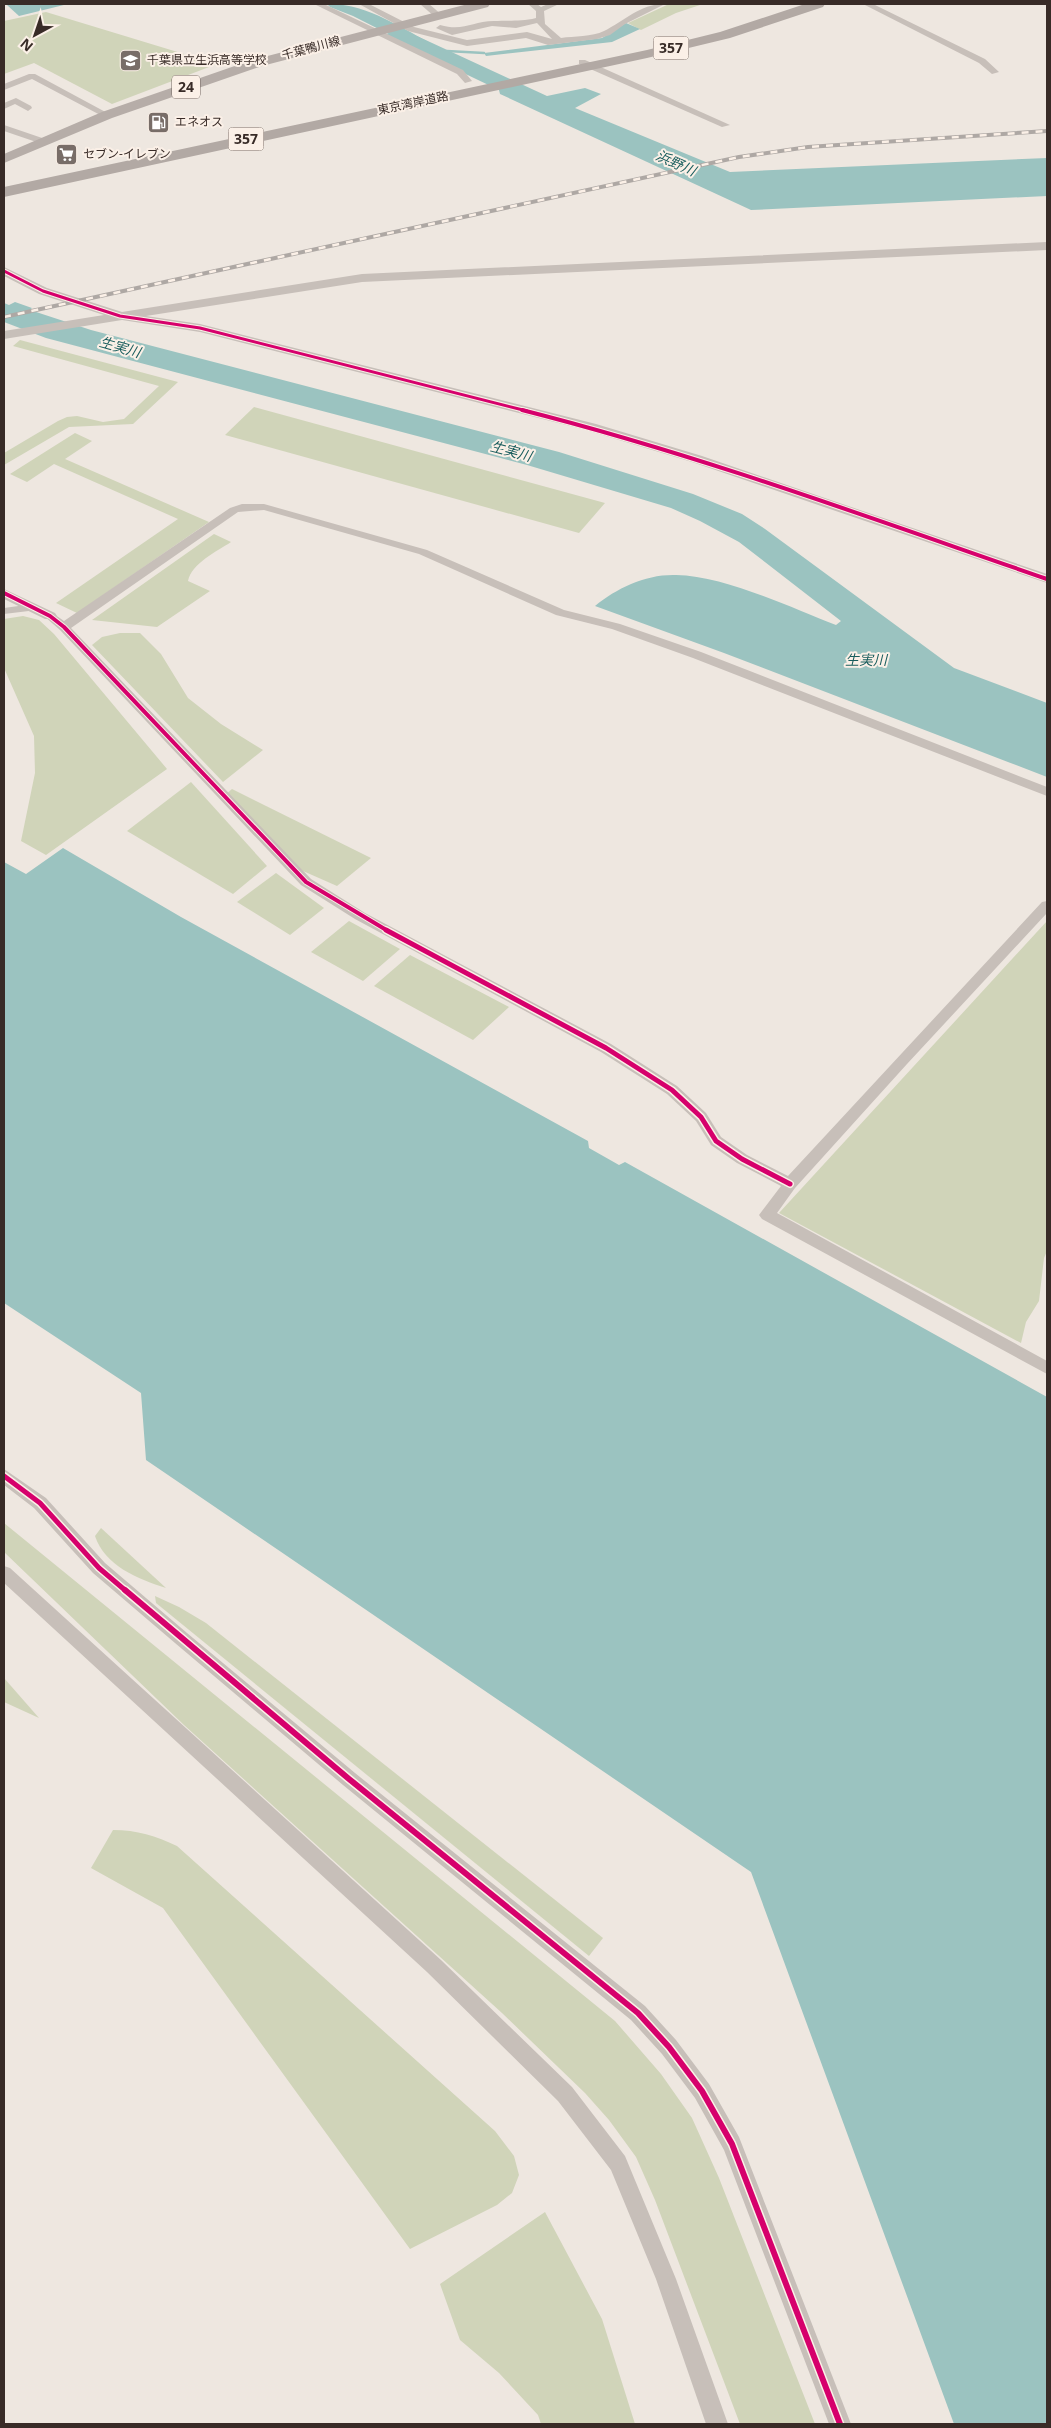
<svg xmlns="http://www.w3.org/2000/svg" width="1051" height="2428" font-family="'Open Sans','Noto Sans JP',sans-serif">
  <style>
    .green { fill: #d0d4b9 }
    .water { fill: #9bc3c0 }
    .lines { fill: none; stroke-linecap: round; stroke-linejoin: round }
    .stream { stroke: #9bc3c0; stroke-width: 2.5 }
    .river { fill: #9bc3c0; fill-rule: evenodd }
    .minor { fill: #c7bfb9; fill-rule: evenodd }
    .tertiary { fill: #c7bfb9; fill-rule: evenodd }
    .primary { fill: #b6ada8; fill-rule: evenodd }
    .trunk { fill: #b2a9a4; fill-rule: evenodd }
    .rail-casing { stroke: #aea8a4; stroke-width: 4 }
    .rail { stroke: #fbf0e7; stroke-width: 2.5; stroke-dasharray: 7; stroke-linecap: butt }
    .cycleway-far3-casing { stroke: #fbf0e7; stroke-width: 5 }
    .cycleway-far2-casing { stroke: #fbf0e7; stroke-width: 6 }
    .cycleway-far1-casing { stroke: #fbf0e7; stroke-width: 8 }
    .cycleway-casing { stroke: #fbf0e7; stroke-width: 9 }
    .cycleway-far3 { stroke: #d6006c; stroke-width: 3 }
    .cycleway-far2 { stroke: #d6006c; stroke-width: 4 }
    .cycleway-far1 { stroke: #d6006c; stroke-width: 5 }
    .cycleway { stroke: #d6006c; stroke-width: 6 }
    .labels { text-anchor: middle; stroke-width: 4; stroke-linejoin: round; paint-order: stroke }
    .far-street-label { font-size: 12px; fill: #382b27; stroke: #fbf0e7 }
    .far-poi-label { font-size: 12px; fill: #382b27; stroke: #fbf0e7; text-anchor: start }
    .shield { fill: #fbf0e7; stroke: #726661; stroke-width: 1 }
    .shield-label { font-size: 14px; font-weight: bold; fill: #382b27 }
    .far-water-label { font-size: 14px; font-style: italic; fill: #195d5d; stroke: #fbf0e7 }
  </style>
  <rect width="100%" height="100%" fill="#eee7e0"/>
  <g class="green">
    <polygon points="669,4 703,4 676,13 641,30 628,23"/>
    <polygon points="46,12 217,64 112,104 34,63 4,74 4,21"/>
    <polygon points="20,340 178,382 133,424 69,427 4,465 4,453 58,421 67,417 77,416 103,422 124,419 159,386 13,346"/>
    <polygon points="254,407 605,503 579,533 225,435"/>
    <polygon points="75,433 92,441 65,459 209,522 77,613 56,603 178,519 54,464 27,482 10,474"/>
    <path d="M214,534L231,542C216,552 192,563 188,581L210,591L157,627L92,620Z"/>
    <polygon points="23,616 39,620 54,634 167,769 46,855 21,841 35,773 34,736 4,668 4,619"/>
    <polygon points="120,633 140,633 161,654 188,698 221,724 263,750 223,782 92,645 102,637"/>
    <polygon points="191,782 267,866 233,894 127,831"/>
    <polygon points="232,789 371,858 337,886 303,871 225,795"/>
    <polygon points="276,873 324,908 290,935 237,902"/>
    <polygon points="349,921 400,949 363,981 311,952"/>
    <polygon points="1047,921 1047,1251 1044,1258 1039,1301 1026,1322 1021,1343 779,1213"/>
    <polygon points="410,955 509,1007 473,1040 374,986"/>
    <polygon points="4,1523 615,2021 661,2074 692,2118 719,2178 815,2424 740,2424 655,2200 636,2157 609,2120 585,2093 502,2013 184,1725 4,1552"/>
    <path d="M101,1528L166,1588C138,1579 105,1566 95,1536Z"/>
    <polygon points="155,1596 179,1607 206,1623 603,1938 589,1956 156,1603"/>
    <polygon points="4,1678 39,1718 4,1702"/>
    <path d="M113,1830C137,1830 156,1836 177,1846L495,2131L514,2156L519,2175L512,2193L497,2205L410,2249L163,1908L91,1868Z"/>
    <polygon points="545,2212 602,2319 635,2424 541,2424 538,2415 499,2373 460,2340 440,2284"/>
  </g>
  <g class="water">
    <polygon points="13,4 68,4 19,16 7,5"/>
    <polygon points="626,23 640,29 612,42 486,56 484,53 602,38"/>
    <polygon points="404,30 547,96 585,88 601,94 575,108 730,172 1047,158 1047,196 751,210 500,94 499,90 384,35"/>
    <path d="M15,302L32,308L30,310L91,330L559,452L693,494L742,514L765,529L954,668L1047,703V777L724,653L595,606C617,588 646,574 676,575C725,576 789,607 836,625L841,621L739,542L700,521L671,508L527,465L46,338L4,322V303L9,305Z"/>
    <polygon points="63,848 181,917 588,1141 589,1148 619,1165 625,1162 1047,1397 1047,2424 954,2424 751,1872 146,1460 141,1393 4,1303 4,862 26,874"/>
  </g>
  <g class="lines">
    <polyline class="stream" points="447,51 484,53"/>
    <path class="river" d="M327,4C365,2 403,29 436,46L438,49L430,54L424,52L353,16L330,7Z"/>
    <g class="minor">
      <polygon points="314,4 324,4 463,70 472,81 465,83 457,74"/>
      <path d="M359,4H369L414,27L467,40L527,32L552,39L537,23L516,28L492,26L452,35L436,28L440,25C464,32 472,21 494,21C510,20 520,22 536,18V11L528,4H537L541,7L548,4H559L544,11L545,24L561,38C574,36 592,37 604,31C624,21 642,3 665,4L625,24L610,35L597,39L548,45L526,38L467,46L408,31Z"/>
      <polygon points="420,4 429,4 442,15 435,17"/>
      <polygon points="863,4 873,4 985,59 999,72 992,74 979,63"/>
      <polygon points="579,60 585,60 730,125 722,127 579,64"/>
      <polygon points="29,74 35,74 111,115 104,117 32,79 4,90 4,84"/>
      <polygon points="16,98 31,106 32,108 28,111 15,104 4,109 4,103"/>
      <polygon points="4,125 48,140 50,142 45,145 4,131"/>
      <polygon points="242,504 264,504 427,550 564,610 620,624 701,652 1047,787 1047,796 693,658 612,629 556,615 419,554 264,510 238,512 71,628 311,879 365,913 611,1044 677,1086 706,1113 721,1137 747,1155 788,1176 1042,902 1047,901 1047,913 907,1064 795,1188 777,1213 1047,1361 1047,1374 762,1219 759,1215 762,1211 781,1186 737,1163 711,1145 696,1121 667,1094 601,1052 355,919 301,885 60,630 44,616 46,614 54,614 64,621 230,508"/>
      <polygon points="33,604 37,606 39,608 37,610 4,614 4,608"/>
      <polygon points="4,1469 46,1498 105,1563 187,1633 355,1773 645,2006 676,2040 709,2084 739,2137 851,2424 829,2424 724,2150 695,2098 662,2054 631,2020 343,1785 175,1643 93,1573 34,1508 4,1485"/>
      <polygon points="4,1566 10,1568 441,1960 572,2087 625,2156 676,2279 728,2424 706,2424 656,2279 611,2170 558,2101 427,1972 4,1583"/>
    </g>
    <g class="tertiary">
      <polygon points="1047,242 1047,250 362,282 146,316 200,324 596,424 702,456 1047,574 1047,583 692,462 586,430 200,332 122,320 4,339 4,331 104,315 39,294 4,276 4,267 47,288 122,312 362,274"/>
      <polygon points="4,589 55,613 57,616 55,619 45,619 4,599"/>
    </g>
    <polygon class="primary" points="468,4 490,4 488,7 262,66 112,118 4,163 4,154 102,112 252,60"/>
    <polygon class="trunk" points="805,4 825,4 823,7 730,38 647,58 4,197 4,187 647,50 720,32"/>
    <defs>
      <polyline id="rail" points="4,317 739,157 808,147 1047,131"/>
    </defs>
    <use href="#rail" class="rail-casing"/>
    <use href="#rail" class="rail"/>
    <defs>
      <polyline id="cycleway-far3" points="4,271 43,291 120,316 200,328 527,411"/>
      <g id="cycleway-far2">
        <path d="M522,410C700,455 873,519 1047,579"/>
        <polyline points="4,593 50,616 64,627 306,882 388,931"/>
      </g>
      <g id="cycleway-far1">
        <polyline points="386,930 606,1048 672,1090 701,1117 716,1141 742,1159 790,1184"/>
        <polyline points="4,1476 40,1503 99,1568 126,1591"/>
      </g>
      <polyline id="cycleway" points="125,1590 349,1779 638,2013 669,2047 702,2091 732,2144 840,2424"/>
    </defs>
    <use href="#cycleway-far3" class="cycleway-far3-casing"/>
    <use href="#cycleway-far2" class="cycleway-far2-casing"/>
    <use href="#cycleway-far1" class="cycleway-far1-casing"/>
    <use href="#cycleway" class="cycleway-casing"/>
    <use href="#cycleway-far3" class="cycleway-far3"/>
    <use href="#cycleway-far2" class="cycleway-far2"/>
    <use href="#cycleway-far1" class="cycleway-far1"/>
    <use href="#cycleway" class="cycleway"/>
  </g>
  <defs>
    <symbol id="school-square" viewBox="-11 -11 22 22"><rect x="-9" y="-9" width="18" height="18" rx="4" fill="#786d68" stroke="#fbf0e7"/><path d="M0-5L7-2L0 1L-7-2ZM-4 1L0 2.5L4 1V4Q0 6-4 4Z" fill="#fff"/></symbol>
    <symbol id="fuel-square" viewBox="-11 -11 22 22"><rect x="-9" y="-9" width="18" height="18" rx="4" fill="#786d68" stroke="#fbf0e7"/><path d="M-5.5-6h7V0h2V4h1.3V-2.5L3-4.5l.8-.8L6-3V5H2.5V1h-1V6h-7ZM-4.2-4.7v3.2H.2V-4.7Z" fill="#fff"/></symbol>
    <symbol id="supermarket-square" viewBox="-11 -11 22 22"><rect x="-9" y="-9" width="18" height="18" rx="4" fill="#786d68" stroke="#fbf0e7"/><path d="M-6-5.5h2.5l.6 2H6L4.5 2H-2.5L-4.4-4H-6ZM-1.5 3.2a1.3 1.3 0 1 0 .1 0ZM3 3.2a1.3 1.3 0 1 0 .1 0Z" fill="#fff"/></symbol>
  </defs>
  <g fill-rule="evenodd">
    <use href="#school-square" x="118" y="48" width="25" height="25"/>
    <use href="#fuel-square" x="146" y="110" width="25" height="25"/>
    <use href="#supermarket-square" x="54" y="142" width="25" height="25"/>
  </g>
  <g class="labels">
    <g class="far-street-label">
      <text transform="translate(311 48) rotate(-15)" y="4">千葉鴨川線</text>
      <text transform="translate(413 103) rotate(-12)" y="4">東京湾岸道路</text>
    </g>
    <g class="far-poi-label">
      <text x="147" y="64">千葉県立生浜高等学校</text>
      <text x="175" y="126">エネオス</text>
      <text x="83" y="158">セブン-イレブン</text>
    </g>
    <g class="shield">
      <rect x="653.5" y="36.5" width="35" height="23" rx="4"/>
      <rect x="172" y="75.5" width="28" height="23" rx="4"/>
      <rect x="228.5" y="127.5" width="35" height="23" rx="4"/>
    </g>
    <g class="shield-label">
      <text x="671" y="53">357</text>
      <text x="186" y="92">24</text>
      <text x="246" y="144">357</text>
    </g>
    <g class="far-water-label">
      <text transform="translate(676 163) rotate(24)" y="5">浜野川</text>
      <text transform="translate(120 347) rotate(16)" y="5">生実川</text>
      <text transform="translate(511 451) rotate(15)" y="5">生実川</text>
      <text x="866" y="665">生実川</text>
    </g>
  </g>
  <rect width="1051" height="2428" fill="none" stroke="#382b27" stroke-width="10"/>
  <g transform="translate(35 35) rotate(220)" stroke="#fbf0e7" stroke-width="4" paint-order="stroke">
  <path d="M0-4L9 19L0 12L-9 19Z" fill="#382b27"/>
  <text y="-8" font-size="14" font-weight="bold" text-anchor="middle" fill="#382b27">N</text>
  </g>
</svg>
